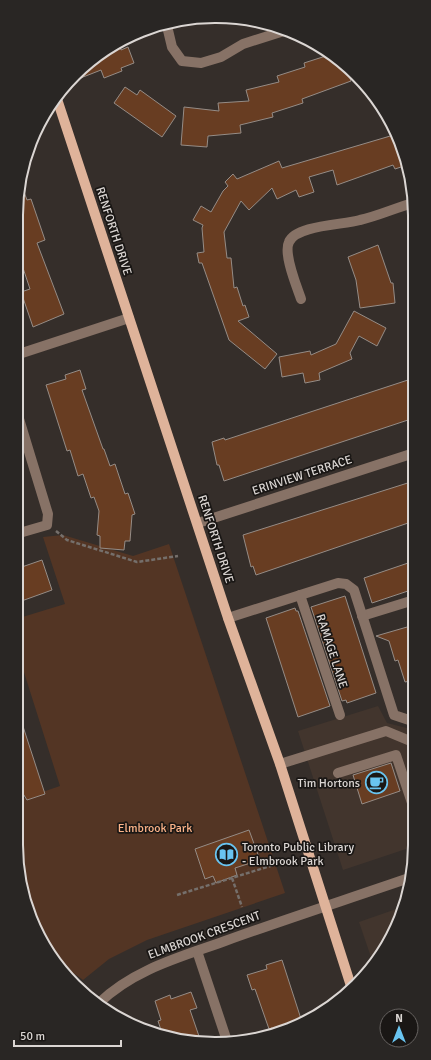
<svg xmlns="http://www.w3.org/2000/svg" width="431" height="1060" font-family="Signika,sans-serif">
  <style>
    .built { fill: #42352d }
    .green { fill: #533524 }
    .building { fill: #683d22; stroke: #958c86 }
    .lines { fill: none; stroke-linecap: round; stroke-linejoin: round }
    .path { stroke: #756f6b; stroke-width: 2.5; stroke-dasharray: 4 2; stroke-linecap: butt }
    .minor { stroke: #877266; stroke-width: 10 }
    .major { stroke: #dfb39a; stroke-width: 10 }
    .labels { text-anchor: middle; stroke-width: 3.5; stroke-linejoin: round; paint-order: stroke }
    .street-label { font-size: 12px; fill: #dbd6d3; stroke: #1a1715 }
    .poi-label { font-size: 12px; fill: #dbd6d3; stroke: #1a1715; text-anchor: end }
    .park-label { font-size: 12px; fill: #fdb489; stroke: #1a1715 }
    .rim { fill: none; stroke: #dbd6d3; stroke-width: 2 }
  </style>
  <rect width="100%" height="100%" fill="#352e2a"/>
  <g class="built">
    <polygon points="378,706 387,723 415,730 415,846 343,870 298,731"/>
    <polygon points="405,906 404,908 374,966 359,922"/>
  </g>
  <path class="green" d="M63,535L133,556L169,544L285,893L147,940L109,959L83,980C74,973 61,966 55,957C20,912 16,855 16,801L60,786L16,647V619L65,604L43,537Z"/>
  <g class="building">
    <polygon points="119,43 121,50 128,47 134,63 121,68 122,71 104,78 101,70 78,79 76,76"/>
    <polygon points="332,54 346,67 351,81 302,99 303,103 272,113 273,117 240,125 241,133 208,136 207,147 181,145 184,107 219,111 218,103 249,101 246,90 279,82 277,76 305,67 304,63"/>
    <polygon points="125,87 137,95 140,90 176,116 162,137 114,103"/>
    <polygon points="397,134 400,139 407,165 395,169 393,165 337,185 333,170 309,177 314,192 299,197 296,190 277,199 272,188 249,210 241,201 224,232 227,258 231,258 234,288 237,287 243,306 245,305 249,317 238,321 277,354 265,369 229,340 202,263 199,263 197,253 204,252 202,228 203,225 193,220 201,206 211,212 223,191 228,186 225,182 233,174 237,179 279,161 282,168"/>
    <polygon points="21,184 27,200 31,199 45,240 37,243 64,314 33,327 21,292 30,289 22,265 16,267 16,216"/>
    <polygon points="378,245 391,283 393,283 395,303 360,308 356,280 348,257"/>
    <polygon points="354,311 386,328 377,346 359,336 350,353 352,359 319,373 320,380 305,383 303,373 282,377 279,357 310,351 311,355 336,344"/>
    <polygon points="80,370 86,389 82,390 103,449 104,449 110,466 115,464 125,494 128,493 135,514 132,515 130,541 125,541 124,550 100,548 100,536 97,535 99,511 94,497 91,498 83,474 78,476 70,450 67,451 46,385 66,379 65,375"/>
    <polygon points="414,378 414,418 224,481 219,465 217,465 212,442 224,438 225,440"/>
    <polygon points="414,481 414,521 256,575 253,566 251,567 243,535"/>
    <polygon points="42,560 52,590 16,603 16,569"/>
    <polygon points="414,561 414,589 372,603 364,578"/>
    <polygon points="345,596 376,693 347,703 346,700 342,701 311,607"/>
    <polygon points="295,608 296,611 298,611 330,706 298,717 266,618"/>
    <polygon points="414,625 415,680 405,682 398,660 395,661 389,641 376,636"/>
    <polygon points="16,711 18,711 45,794 27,800 22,792 16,794"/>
    <polygon points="391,763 400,791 362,804 353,775"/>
    <polygon points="249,830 260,860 235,868 237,875 216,883 213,876 205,879 195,849"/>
    <polygon points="282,960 302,1022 274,1033 272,1028 269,1029 255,989 252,990 247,975 267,969 266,965"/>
    <polygon points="191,992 197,1008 190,1010 201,1042 189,1042 162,1033 158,1021 161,1020 155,1001 170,995 171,999"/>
  </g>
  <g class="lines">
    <g class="path">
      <polyline points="56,531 67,540 137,562 178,556"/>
      <polyline points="232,878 242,907"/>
      <polyline points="177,895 280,863"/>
    </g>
    <g class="minor">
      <polyline points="167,26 172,47 182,61 201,63 221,57 243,44 287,30"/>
      <path d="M301,299C297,287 283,254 289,242C296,225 344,225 360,220C378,216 395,208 413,203"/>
      <polyline points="16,355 129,318"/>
      <polyline points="16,409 48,514 47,525 16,534"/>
      <polyline points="198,523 414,453"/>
      <polyline points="300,595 340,715"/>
      <polyline points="362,616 414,600"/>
      <polyline points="228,618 338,583 346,584 354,590 394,715 415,722"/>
      <polyline points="280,764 386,731 415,743"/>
      <polyline points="338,773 396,755 415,812"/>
      <polyline points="197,951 227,1041"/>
      <path d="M99,1003C134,969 181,957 225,941C286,919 348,899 409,878"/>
    </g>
    <polyline class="major" points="57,99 228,618 280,764 351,986"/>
  </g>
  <defs>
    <symbol id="cafe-ring" viewBox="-11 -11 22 22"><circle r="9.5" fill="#1a1715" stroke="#69c4f0" stroke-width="1.5"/><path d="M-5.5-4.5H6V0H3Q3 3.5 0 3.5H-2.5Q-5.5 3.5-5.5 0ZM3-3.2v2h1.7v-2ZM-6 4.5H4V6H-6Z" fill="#69c4f0"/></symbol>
    <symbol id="library-ring" viewBox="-11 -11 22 22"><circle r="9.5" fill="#1a1715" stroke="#69c4f0" stroke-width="1.5"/><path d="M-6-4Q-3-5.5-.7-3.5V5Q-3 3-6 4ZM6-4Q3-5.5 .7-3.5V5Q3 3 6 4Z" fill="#69c4f0"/></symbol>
  </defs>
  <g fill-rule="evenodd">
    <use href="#cafe-ring" x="364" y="770" width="25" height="25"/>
    <use href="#library-ring" x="214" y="842" width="25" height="25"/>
  </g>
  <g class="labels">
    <g class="street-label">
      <text transform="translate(114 231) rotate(72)" y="4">RENFORTH DRIVE</text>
      <text transform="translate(302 475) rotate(-18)" y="4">ERINVIEW TERRACE</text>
      <text transform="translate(216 539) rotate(72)" y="4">RENFORTH DRIVE</text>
      <text transform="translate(332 651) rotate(72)" y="4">RAMAGE LANE</text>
      <text transform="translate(204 935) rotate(-20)" y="4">ELMBROOK CRESCENT</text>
    </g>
    <g class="poi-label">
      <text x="360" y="787">Tim Hortons</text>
      <text x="242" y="851" text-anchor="start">Toronto Public Library<tspan x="242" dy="14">- Elmbrook Park</tspan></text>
    </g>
    <g class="park-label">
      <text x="155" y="832">Elmbrook Park</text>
    </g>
  </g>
  <path d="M0 0H431V1060H0ZM215 23H216A192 192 0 0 1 408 215V845A192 192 0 0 1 216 1037H215A192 192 0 0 1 23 845V215A192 192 0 0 1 215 23Z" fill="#292624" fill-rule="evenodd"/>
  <path class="rim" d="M215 23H216A192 192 0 0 1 408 215V845A192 192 0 0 1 216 1037H215A192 192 0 0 1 23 845V215A192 192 0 0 1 215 23Z"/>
  <g transform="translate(399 1028)"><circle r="19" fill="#1a1715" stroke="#676361"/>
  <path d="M0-3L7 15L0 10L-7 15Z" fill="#69c4f0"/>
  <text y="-6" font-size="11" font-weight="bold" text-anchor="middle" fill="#dbd6d3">N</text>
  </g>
  <path d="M14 1040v6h107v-6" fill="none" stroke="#dbd6d3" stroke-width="2"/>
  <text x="20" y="1040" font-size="12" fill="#dbd6d3" stroke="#1a1715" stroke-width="3" paint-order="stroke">50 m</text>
</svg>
